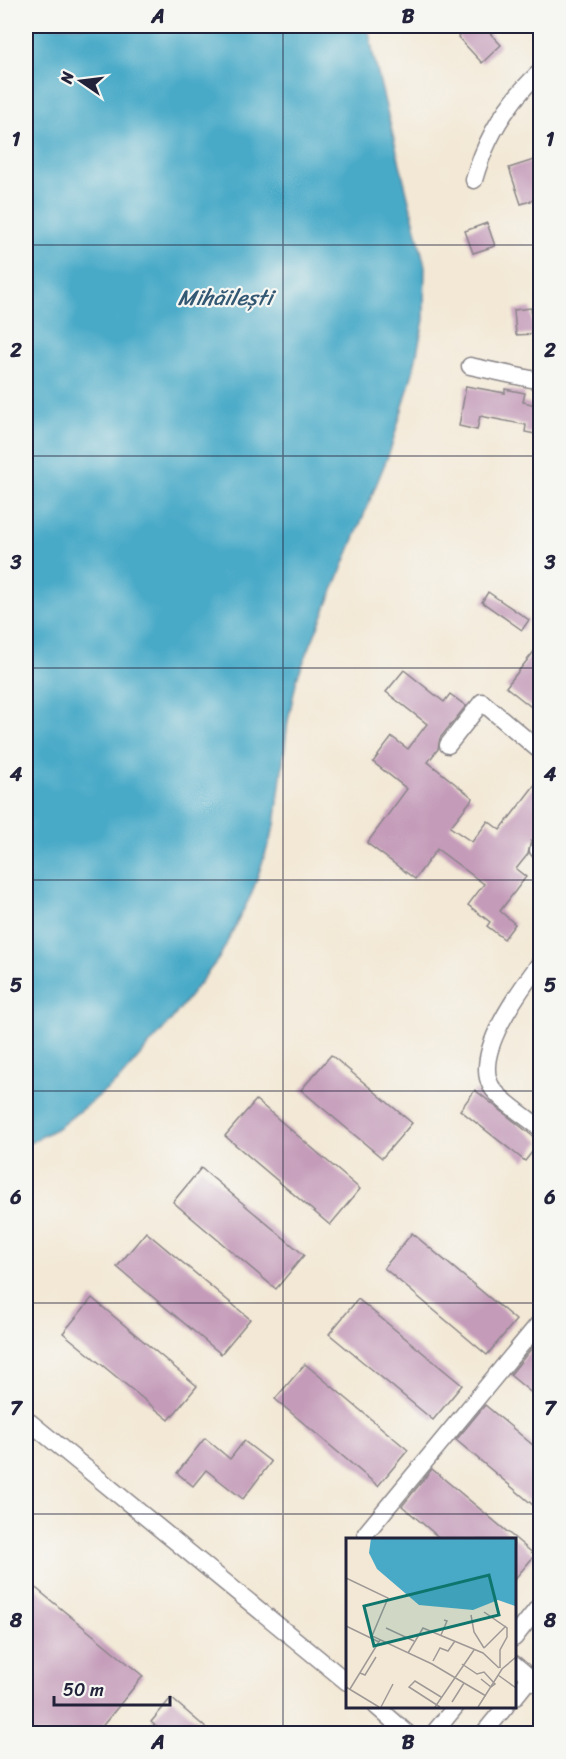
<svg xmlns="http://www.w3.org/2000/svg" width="566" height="1759" font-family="Sriracha,sans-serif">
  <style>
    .water { fill: #49aac8; stroke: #366682; stroke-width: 1.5 }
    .building { fill: #c49bb9 }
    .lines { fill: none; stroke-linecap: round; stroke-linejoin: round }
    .minor-casing { stroke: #8a8588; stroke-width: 19 }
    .minor { stroke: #fff; stroke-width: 16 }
    .grid { fill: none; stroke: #22223b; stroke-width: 1.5; stroke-opacity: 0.55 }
    .labels { text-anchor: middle; stroke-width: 4.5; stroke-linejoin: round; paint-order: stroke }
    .water-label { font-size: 22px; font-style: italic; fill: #325873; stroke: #f6f6f2 }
    .inset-road { fill: none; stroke: #9f9997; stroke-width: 1.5 }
    .view { fill: #0f766e; fill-opacity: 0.15; stroke: #0f766e; stroke-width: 3 }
    .inset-edge { fill: none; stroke: #22223b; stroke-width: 3 }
    .neatline { fill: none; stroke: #22223b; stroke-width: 2 }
    .grid-label { font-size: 20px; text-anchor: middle; font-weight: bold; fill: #22223b }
  </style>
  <rect width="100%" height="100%" fill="#f6f6f2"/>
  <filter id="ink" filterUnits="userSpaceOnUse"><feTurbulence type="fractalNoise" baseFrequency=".0167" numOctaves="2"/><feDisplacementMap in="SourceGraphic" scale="12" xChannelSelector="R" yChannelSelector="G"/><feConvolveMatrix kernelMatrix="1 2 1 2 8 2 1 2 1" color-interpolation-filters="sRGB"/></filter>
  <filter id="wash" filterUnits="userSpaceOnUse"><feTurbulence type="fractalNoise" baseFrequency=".008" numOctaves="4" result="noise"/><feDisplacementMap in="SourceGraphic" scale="24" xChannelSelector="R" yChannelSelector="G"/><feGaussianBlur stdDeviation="1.35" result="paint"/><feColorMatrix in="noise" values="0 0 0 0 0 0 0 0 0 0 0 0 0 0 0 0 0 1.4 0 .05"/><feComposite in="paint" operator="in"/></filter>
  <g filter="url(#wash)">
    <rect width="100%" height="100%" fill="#f3e8d5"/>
    <polygon class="water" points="26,26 368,26 373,54 425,266 424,320 413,372 390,451 297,678 288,721 275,825 252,893 219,958 172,1019 119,1080 59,1127 26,1145"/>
    <g id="blocks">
      <g class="building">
        <polygon points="470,26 495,26 489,32 501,45 482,63 458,37"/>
        <polygon points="540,158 540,198 521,204 509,168"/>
        <polygon points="487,223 495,246 473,253 465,231"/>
        <polygon points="531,308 534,334 516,335 514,310"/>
        <polygon points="466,386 505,393 505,389 525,393 523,402 540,406 540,435 525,432 526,425 480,416 477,430 459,426"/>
        <polygon points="488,592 529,620 522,630 482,602"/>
        <polygon points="540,644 540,714 506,687"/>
        <polygon points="404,670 444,702 450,694 466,706 440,738 438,749 428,762 473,798 450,827 472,842 488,821 500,830 540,778 540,837 531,841 528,854 516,869 526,877 500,911 515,924 504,939 487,926 490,922 468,905 484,884 437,849 415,879 367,843 407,789 373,762 392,737 408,749 427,724 386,692"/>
        <polygon points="331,1055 412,1123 382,1158 301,1090"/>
        <polygon points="475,1090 540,1142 525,1161 460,1110"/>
        <polygon points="256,1100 360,1189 330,1225 225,1136"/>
        <polygon points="201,1168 304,1255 276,1289 173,1202"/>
        <polygon points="146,1232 250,1319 221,1354 117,1267"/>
        <polygon points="412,1233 516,1320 487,1355 384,1268"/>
        <polygon points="92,1298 197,1386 169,1420 63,1333"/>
        <polygon points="358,1299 462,1385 433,1420 329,1334"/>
        <polygon points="540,1338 540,1400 510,1375"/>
        <polygon points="305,1364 408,1450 378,1486 275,1399"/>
        <polygon points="485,1405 540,1451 540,1511 456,1440"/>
        <polygon points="205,1438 230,1459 244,1441 271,1462 243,1499 206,1470 193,1486 177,1473"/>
        <polygon points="432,1469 535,1555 513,1581 513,1540 442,1540 402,1506"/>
        <polygon points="26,1580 143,1676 96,1734 26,1734"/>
        <polygon points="171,1698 213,1734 165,1734 151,1722"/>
      </g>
    </g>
  </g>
  <g filter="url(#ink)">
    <use href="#blocks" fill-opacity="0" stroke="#8a8588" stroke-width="1.5"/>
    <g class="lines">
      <defs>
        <g id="minor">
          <path d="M474,180C486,137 507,102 540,72"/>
          <polyline points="470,366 540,381"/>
          <polyline points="448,745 482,702 540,751"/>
          <polyline points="538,850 540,847"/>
          <path d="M540,963C520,990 473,1053 491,1086C498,1099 528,1118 540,1128"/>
          <polyline points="26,1419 347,1682"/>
          <polyline points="366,1533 540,1322"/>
          <polyline points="514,1638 540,1605"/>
          <polyline points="514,1664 540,1686"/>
          <polyline points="514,1698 530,1678"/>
          <polyline points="376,1706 408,1734"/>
          <polyline points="433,1734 456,1706"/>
          <polyline points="483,1734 506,1706"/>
        </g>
      </defs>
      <use href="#minor" class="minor-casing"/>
      <use href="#minor" class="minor"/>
    </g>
  </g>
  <path class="grid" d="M283,26V1734M26,245H540M26,456H540M26,668H540M26,880H540M26,1091H540M26,1303H540M26,1514H540"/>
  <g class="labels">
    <g class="water-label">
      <text x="225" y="305">Mihăilești</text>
    </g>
  </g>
  <g transform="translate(346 1538)">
    <rect width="170" height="170" fill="#f3e8d5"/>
    <path d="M25,0H169V68L152,62L127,72L73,67L31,31L23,15Z" fill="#49aac8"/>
    <path class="inset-road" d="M0,40L42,60L26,98L86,126L140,158M138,74L161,90V99L154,112V130M125,77L128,94L138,110M0,88L33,104M40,90L68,103M95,97L101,83L98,82M138,110L160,88M62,115L77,90L137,115L153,130M87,123L94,110L102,113L109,103M116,126L131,136L138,134L149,146L145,149L135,141M14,135L19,137L30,119M152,137L170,150M0,149L33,169M4,151L34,102M106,164L118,145M35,169L47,146M89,169L128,112M94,169L63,149L69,143L95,159M132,169L156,131L170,119"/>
    <path class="view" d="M143,37L153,77L28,108L18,68Z"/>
    <rect width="170" height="170" class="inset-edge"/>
  </g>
  <rect width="566" height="1759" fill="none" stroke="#f6f6f2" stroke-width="66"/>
  <g transform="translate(81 81) rotate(284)" stroke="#f6f6f2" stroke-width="4.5" paint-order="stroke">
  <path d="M0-4.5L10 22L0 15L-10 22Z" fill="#22223b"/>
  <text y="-9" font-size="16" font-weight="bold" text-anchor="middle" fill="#22223b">N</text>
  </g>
  <path d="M54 1696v9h116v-9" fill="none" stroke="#22223b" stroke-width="3"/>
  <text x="63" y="1696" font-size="18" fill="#22223b" stroke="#f6f6f2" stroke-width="4.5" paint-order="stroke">50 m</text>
  <rect x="33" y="33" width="500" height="1693" class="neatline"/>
  <g class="grid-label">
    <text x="158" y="23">A</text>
    <text x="408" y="23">B</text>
    <text x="16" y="146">1</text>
    <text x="550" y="146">1</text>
    <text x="16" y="357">2</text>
    <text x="550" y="357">2</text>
    <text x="16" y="569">3</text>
    <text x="550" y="569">3</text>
    <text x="16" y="781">4</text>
    <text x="550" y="781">4</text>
    <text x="16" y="992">5</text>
    <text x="550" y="992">5</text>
    <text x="16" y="1204">6</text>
    <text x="550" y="1204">6</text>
    <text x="16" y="1415">7</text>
    <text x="550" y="1415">7</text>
    <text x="16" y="1627">8</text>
    <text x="550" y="1627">8</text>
    <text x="158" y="1749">A</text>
    <text x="408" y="1749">B</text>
  </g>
</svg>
